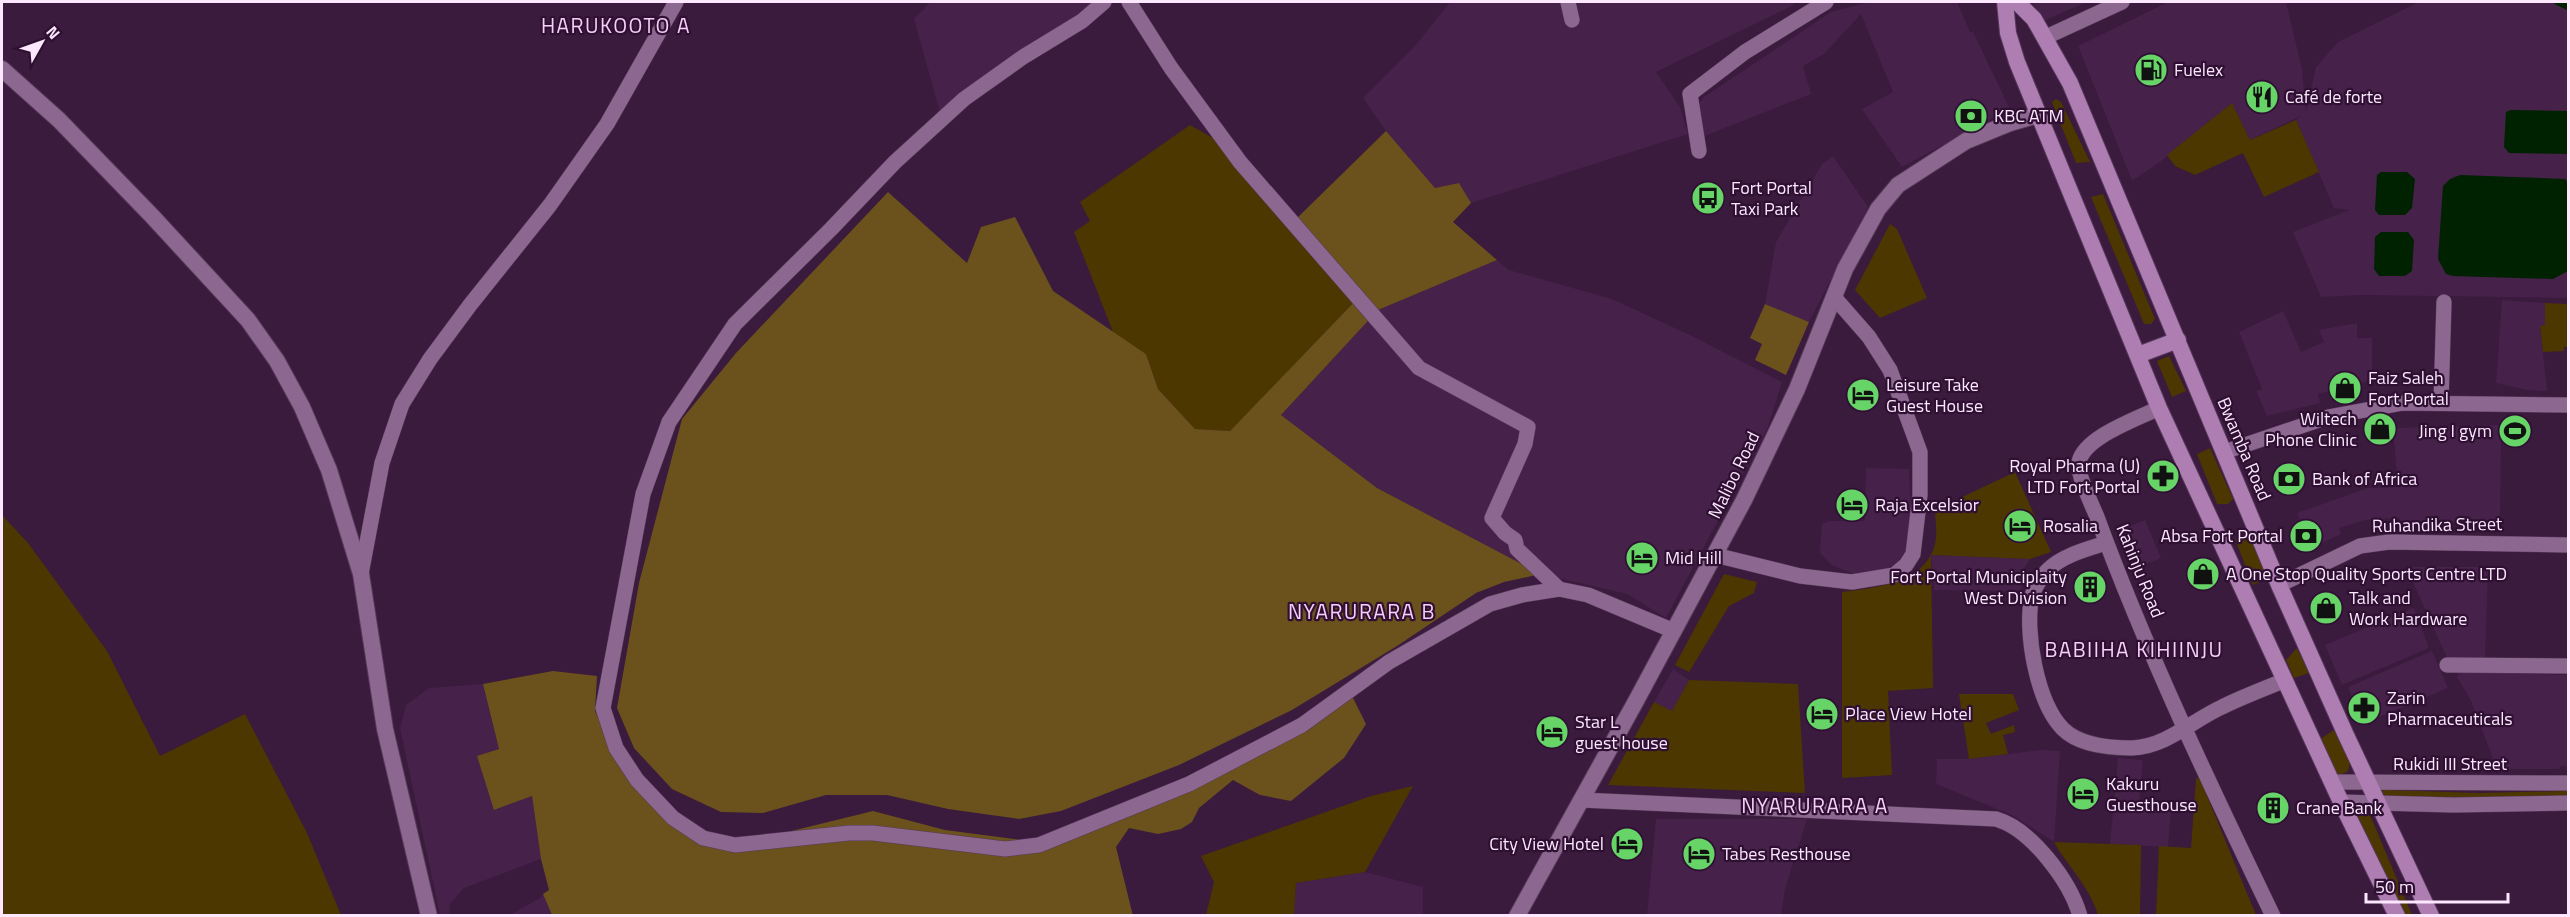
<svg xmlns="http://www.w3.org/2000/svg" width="2570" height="917" font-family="'Titillium Web',sans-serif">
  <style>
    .built { fill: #46214a }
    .green { fill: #4c3701 }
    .forest { fill: #6b521c }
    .water { fill: #020 }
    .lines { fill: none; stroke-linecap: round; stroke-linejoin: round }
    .stream { stroke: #020; stroke-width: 6 }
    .minor-casing { stroke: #553958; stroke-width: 16 }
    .tertiary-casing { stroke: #553958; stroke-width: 18 }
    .primary-casing { stroke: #553958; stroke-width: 18 }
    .minor { stroke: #8c6790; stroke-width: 15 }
    .tertiary { stroke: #8c6790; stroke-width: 16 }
    .primary { stroke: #ae7eb3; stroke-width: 16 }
    .labels { text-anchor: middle; stroke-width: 4.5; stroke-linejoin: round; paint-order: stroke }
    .poi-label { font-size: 18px; fill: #fce7fe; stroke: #2f1033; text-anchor: start }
    .street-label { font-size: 18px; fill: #fce7fe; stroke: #2f1033 }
    .quarter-label { font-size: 21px; letter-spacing: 1.5px; fill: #f7cefa; stroke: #2f1033 }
  </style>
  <rect width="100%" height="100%" fill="#3a1a3d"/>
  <g class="built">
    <polygon points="930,2 1097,2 941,116 914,19"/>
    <polygon points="1450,2 1793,2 1794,5 1656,72 1680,107 1688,134 1471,203 1459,183 1435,188 1386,131 1363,98 1415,46"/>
    <polygon points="1869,2 1957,2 1970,32 1973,32 2010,109 1902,167 1862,109 1893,92 1861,14 1824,54 1803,66 1811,94 1702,137 1695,108 1704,97 1831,12"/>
    <polygon points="2033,2 2087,2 2043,21"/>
    <polygon points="2168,2 2286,2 2302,69 2306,111 2316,67 2338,42 2419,2 2568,2 2568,298 2361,295 2321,297 2293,232 2349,210 2334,208 2296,120 2301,116 2250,140 2232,103 2160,162 2132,181 2078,46"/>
    <polygon points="1833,156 1868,207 1809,322 1765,304 1776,242 1822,164"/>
    <polygon points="1497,260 1509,270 1612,299 1690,335 1782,382 1768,427 1666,618 1627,594 1541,574 1377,488 1281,415 1378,310"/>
    <polygon points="2502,300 2545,303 2545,326 2540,326 2547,391 2527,390 2496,383"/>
    <polygon points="2283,311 2301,352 2324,342 2319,330 2357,323 2357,338 2372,338 2372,380 2318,394 2320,403 2267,416 2256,391 2262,389 2239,332"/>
    <polygon points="2501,425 2500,523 2448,522 2440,530 2401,531 2400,518 2365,520 2339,528 2341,534 2310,549 2297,513 2368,488 2398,487 2393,428"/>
    <polygon points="1866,468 1909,469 1912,533 1907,548 1898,562 1876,575 1854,574 1833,566 1820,553 1822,524 1828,521 1865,521"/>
    <polygon points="2145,520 2161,558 2134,569 2118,531"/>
    <polygon points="1931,555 2030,559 2023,570 2021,591 1934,590"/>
    <polygon points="2412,567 2488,567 2485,661 2448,660 2408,571"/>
    <polygon points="2414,608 2429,648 2342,685 2325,645"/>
    <polygon points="2432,651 2448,688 2362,724 2348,687"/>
    <polygon points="1673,669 1689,680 1672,712 1654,702"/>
    <polygon points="2460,672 2568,675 2568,766 2560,766 2559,769 2497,769 2471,701 2457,677"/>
    <polygon points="483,684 499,749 477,756 495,810 532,796 541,859 464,888 450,904 449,915 440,915 400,728 406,705 429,688"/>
    <polygon points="2040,750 2060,751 2054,842 2012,815 1936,784 1937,759 1969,759"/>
    <polygon points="2118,758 2143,760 2139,806 2171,809 2168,847 2110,844"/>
    <polygon points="1656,819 1807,819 1785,889 1781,915 1647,915"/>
    <polygon points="1365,872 1423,887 1423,915 1294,916 1296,883"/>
    <polygon points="543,894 552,915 508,916 540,898"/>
  </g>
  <g class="green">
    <polygon points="2056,99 2061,102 2090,162 2076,163 2052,102"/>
    <polygon points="2232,103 2250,140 2296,120 2319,172 2264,197 2243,153 2195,175 2175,166 2167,155"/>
    <polygon points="1190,125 1218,141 1358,298 1230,431 1195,429 1158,389 1146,354 1113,332 1074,232 1090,221 1080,202"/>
    <polygon points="2103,194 2155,319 2151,324 2144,324 2091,197"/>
    <polygon points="1890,224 1897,229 1927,298 1880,318 1855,290"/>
    <polygon points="2545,303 2568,304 2568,347 2564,347 2564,351 2543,352 2540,325 2545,326"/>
    <polygon points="2169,356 2186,391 2172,397 2157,361"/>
    <polygon points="2210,448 2233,499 2228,504 2217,504 2197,454"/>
    <path d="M2015,472L2051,552L2030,559L1931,555L1933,688L1888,691L1892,775L1842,778V592C1876,588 1931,582 1936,538C1937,529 1935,519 1935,510Z"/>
    <polygon points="2,515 28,543 107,651 160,756 245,714 307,833 341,915 2,915"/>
    <polygon points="2249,533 2267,579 2253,585 2235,539"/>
    <polygon points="1724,574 1757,582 1754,593 1729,606 1689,672 1675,665"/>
    <polygon points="2297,648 2309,673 2294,678 2286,660"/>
    <polygon points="1689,680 1798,684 1805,793 1608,785 1654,702 1672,711"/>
    <polygon points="1959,694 2013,694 2019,710 1986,723 1991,734 2014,725 2015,732 2003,735 2008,754 1969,759"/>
    <polygon points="2334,730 2350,763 2348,771 2342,774 2337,774 2320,739"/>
    <polygon points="2196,778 2200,779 2256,915 2156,916 2159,846 2191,848"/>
    <polygon points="1413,786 1365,872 1296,883 1294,915 1206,915 1214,882 1201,856 1371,796"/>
    <polygon points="2385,790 2479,793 2568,791 2568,796 2492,799 2379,798 2377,792"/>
    <polygon points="2346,809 2370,815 2412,915 2396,915"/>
    <path d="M2054,842L2141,845L2140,915H2098C2090,887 2068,867 2054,842Z"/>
  </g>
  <g class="forest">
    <polygon points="1386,131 1435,188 1459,183 1471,203 1453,222 1497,260 1378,310 1281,415 1377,488 1541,574 1504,582 1476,593 1397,646 1292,710 1179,765 1061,811 1019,819 948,809 887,795 826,795 763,813 721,812 672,789 634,748 617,708 639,583 682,419 736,353 888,192 967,263 981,227 1015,217 1053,291 1146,354 1158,389 1195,429 1230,431 1358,298 1293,222"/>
    <polygon points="1765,304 1809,322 1786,375 1755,360 1762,344 1750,338"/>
    <polygon points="553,671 597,676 595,711 616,758 689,831 751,841 873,811 945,830 1029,841 1181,782 1352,696 1366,724 1344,758 1291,801 1260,795 1233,780 1199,808 1192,822 1181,829 1158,834 1129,828 1116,847 1133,916 552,915 543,894 549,890 541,859 532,796 494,810 477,756 499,749 483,684"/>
  </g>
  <g class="water">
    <polygon points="2511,110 2568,111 2568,154 2509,153 2504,147 2506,112"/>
    <polygon points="2381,172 2407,172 2415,179 2412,208 2405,215 2379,215 2375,210 2377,175"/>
    <polygon points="2460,175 2565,179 2568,182 2568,271 2553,279 2453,276 2446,274 2438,259 2443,186 2450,179"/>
    <polygon points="2381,232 2408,232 2414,240 2412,271 2405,276 2379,276 2374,269 2375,237"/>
  </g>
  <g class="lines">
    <polyline class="stream" points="2557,2 2568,7"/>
    <defs>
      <g id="minor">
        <polyline points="1104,2 1082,21 1023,57 964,99 895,162 831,229 735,324 669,422 643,494 603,708 616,748 637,780 673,818 703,838 735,845 849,833 873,833 1005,849 1039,845 1189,784 1302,725 1389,662 1490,604 1522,595 1559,589 1588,595 1674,631"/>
        <polyline points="1129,2 1171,68 1240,162 1419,368 1528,427 1525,444 1492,518 1505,533 1515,540 1517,549 1559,589"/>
        <polyline points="1568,2 1572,20"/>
        <polyline points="2046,37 2122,2"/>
        <polyline points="1699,151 1690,94 1745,52 1826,2"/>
        <polyline points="2441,402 2444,302"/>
        <path d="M2159,408C2137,419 2084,437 2079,462C2076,472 2092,505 2097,517C2147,653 2210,785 2273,916"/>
        <polyline points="2224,452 2328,417 2403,403 2568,405"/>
        <path d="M2106,543C2088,549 2063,555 2049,569C2043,574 2034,588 2032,596C2024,631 2037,703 2063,729C2079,745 2111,748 2132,748C2166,747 2193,720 2222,707C2242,697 2264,689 2285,680"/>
        <polyline points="1715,555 1800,576 1852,582 1894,575 1906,565 1913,554 1920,495 1920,452 1890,370 1869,337 1834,297"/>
        <polyline points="361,574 382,463 402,404 430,359 470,305 550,205 607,124 676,2"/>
        <polyline points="2279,585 2360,546 2389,542 2568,545"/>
        <polyline points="2447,665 2568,666"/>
        <polyline points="2332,782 2568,783"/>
        <path d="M1581,800L1996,819C2031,829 2070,881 2080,916"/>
        <polyline points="2341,802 2453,805 2568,803"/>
      </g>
      <g id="tertiary">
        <polyline points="2,69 59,120 152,216 248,320 277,361 302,407 329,470 361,574 385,729 429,916"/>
        <polyline points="1517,916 1636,701 1744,500 1797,389 1845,269 1878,209 1898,185 1966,141 2010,123 2038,115"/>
      </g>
      <g id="primary">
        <polyline points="2005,2 2008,33 2017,62 2159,408 2341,802 2397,916"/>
        <polyline points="2017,2 2034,19 2070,83 2279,585 2345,733 2431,916"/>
        <polyline points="2138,355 2178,340"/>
      </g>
    </defs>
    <use href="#minor" class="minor-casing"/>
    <use href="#tertiary" class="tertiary-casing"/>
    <use href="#primary" class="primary-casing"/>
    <use href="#minor" class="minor"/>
    <use href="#tertiary" class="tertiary"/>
    <use href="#primary" class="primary"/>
  </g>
  <defs>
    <symbol id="fuel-disc" viewBox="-11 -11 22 22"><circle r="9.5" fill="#66d467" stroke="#2f1033"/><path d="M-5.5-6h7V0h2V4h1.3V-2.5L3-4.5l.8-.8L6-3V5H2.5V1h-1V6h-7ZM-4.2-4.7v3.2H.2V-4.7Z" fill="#111"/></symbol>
    <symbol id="restaurant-disc" viewBox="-11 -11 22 22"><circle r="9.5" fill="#66d467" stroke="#2f1033"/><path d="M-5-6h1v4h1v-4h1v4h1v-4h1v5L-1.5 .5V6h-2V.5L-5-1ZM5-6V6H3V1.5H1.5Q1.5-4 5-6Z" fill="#111"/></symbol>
    <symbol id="bank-disc" viewBox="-11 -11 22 22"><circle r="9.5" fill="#66d467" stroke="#2f1033"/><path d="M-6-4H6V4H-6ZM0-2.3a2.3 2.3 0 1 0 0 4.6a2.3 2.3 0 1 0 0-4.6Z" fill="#111"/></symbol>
    <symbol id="bus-disc" viewBox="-11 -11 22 22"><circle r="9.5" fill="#66d467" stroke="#2f1033"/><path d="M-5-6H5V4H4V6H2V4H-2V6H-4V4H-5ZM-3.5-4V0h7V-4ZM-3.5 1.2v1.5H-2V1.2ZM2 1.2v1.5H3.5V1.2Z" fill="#111"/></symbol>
    <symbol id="shop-disc" viewBox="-11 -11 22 22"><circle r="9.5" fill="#66d467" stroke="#2f1033"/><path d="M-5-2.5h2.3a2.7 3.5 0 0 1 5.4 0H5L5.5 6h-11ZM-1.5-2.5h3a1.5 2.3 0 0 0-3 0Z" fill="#111"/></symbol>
    <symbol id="hotel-disc" viewBox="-11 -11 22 22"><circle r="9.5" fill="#66d467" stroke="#2f1033"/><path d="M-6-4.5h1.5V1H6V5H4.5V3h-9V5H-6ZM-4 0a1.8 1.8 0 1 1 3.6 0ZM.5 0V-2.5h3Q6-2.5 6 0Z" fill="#111"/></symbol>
    <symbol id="stadium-disc" viewBox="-11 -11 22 22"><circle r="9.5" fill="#66d467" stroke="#2f1033"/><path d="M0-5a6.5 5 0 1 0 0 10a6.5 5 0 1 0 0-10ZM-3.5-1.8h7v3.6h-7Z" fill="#111"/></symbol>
    <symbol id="pharmacy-disc" viewBox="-11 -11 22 22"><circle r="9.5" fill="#66d467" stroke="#2f1033"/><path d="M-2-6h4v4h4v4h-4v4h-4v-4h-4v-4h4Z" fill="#111"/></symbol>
    <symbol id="building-disc" viewBox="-11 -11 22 22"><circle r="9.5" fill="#66d467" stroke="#2f1033"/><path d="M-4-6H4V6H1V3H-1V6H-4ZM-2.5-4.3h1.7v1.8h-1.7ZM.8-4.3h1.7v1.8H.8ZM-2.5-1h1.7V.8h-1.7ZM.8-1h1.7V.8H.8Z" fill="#111"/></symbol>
  </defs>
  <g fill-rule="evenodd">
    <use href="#fuel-disc" x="2132" y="51" width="38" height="38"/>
    <use href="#restaurant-disc" x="2243" y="78" width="38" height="38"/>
    <use href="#bank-disc" x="1952" y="97" width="38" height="38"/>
    <use href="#bus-disc" x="1689" y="179" width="38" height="38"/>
    <use href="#shop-disc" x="2326" y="369" width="38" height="38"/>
    <use href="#hotel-disc" x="1844" y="376" width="38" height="38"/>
    <use href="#shop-disc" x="2361" y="410" width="38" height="38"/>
    <use href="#stadium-disc" x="2496" y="412" width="38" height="38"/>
    <use href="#pharmacy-disc" x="2144" y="457" width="38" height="38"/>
    <use href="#bank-disc" x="2270" y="460" width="38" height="38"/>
    <use href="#hotel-disc" x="1833" y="486" width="38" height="38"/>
    <use href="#hotel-disc" x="2001" y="507" width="38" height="38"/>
    <use href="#bank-disc" x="2287" y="517" width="38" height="38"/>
    <use href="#hotel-disc" x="1623" y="539" width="38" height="38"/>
    <use href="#shop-disc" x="2184" y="555" width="38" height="38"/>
    <use href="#building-disc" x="2071" y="568" width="38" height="38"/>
    <use href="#shop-disc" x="2307" y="589" width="38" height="38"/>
    <use href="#pharmacy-disc" x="2345" y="689" width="38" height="38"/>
    <use href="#hotel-disc" x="1803" y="695" width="38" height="38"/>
    <use href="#hotel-disc" x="1533" y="713" width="38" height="38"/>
    <use href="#hotel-disc" x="2064" y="775" width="38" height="38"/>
    <use href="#building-disc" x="2254" y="789" width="38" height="38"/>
    <use href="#hotel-disc" x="1608" y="825" width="38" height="38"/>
    <use href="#hotel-disc" x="1680" y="835" width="38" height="38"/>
  </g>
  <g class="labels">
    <g class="poi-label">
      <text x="2174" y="76">Fuelex</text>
      <text x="2285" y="103">Café de forte</text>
      <text x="1994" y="122">KBC ATM</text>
      <text x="1731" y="194">Fort Portal<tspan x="1731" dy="21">Taxi Park</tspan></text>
      <text x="2368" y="384">Faiz Saleh<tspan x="2368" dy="21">Fort Portal</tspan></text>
      <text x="1886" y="391">Leisure Take<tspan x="1886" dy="21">Guest House</tspan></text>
      <text x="2357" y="425" text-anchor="end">Wiltech<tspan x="2357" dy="21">Phone Clinic</tspan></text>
      <text x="2492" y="437" text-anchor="end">Jing I gym</text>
      <text x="2140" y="472" text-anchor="end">Royal Pharma (U)<tspan x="2140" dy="21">LTD Fort Portal</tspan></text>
      <text x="2312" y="485">Bank of Africa</text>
      <text x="1875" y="511">Raja Excelsior</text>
      <text x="2043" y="532">Rosalia</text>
      <text x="2283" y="542" text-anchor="end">Absa Fort Portal</text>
      <text x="1665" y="564">Mid Hill</text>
      <text x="2226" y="580">A One Stop Quality Sports Centre LTD</text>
      <text x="2067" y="583" text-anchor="end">Fort Portal Municiplaity<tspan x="2067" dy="21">West Division</tspan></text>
      <text x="2349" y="604">Talk and<tspan x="2349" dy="21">Work Hardware</tspan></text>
      <text x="2387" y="704">Zarin<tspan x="2387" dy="21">Pharmaceuticals</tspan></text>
      <text x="1845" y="720">Place View Hotel</text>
      <text x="1575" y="728">Star L<tspan x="1575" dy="21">guest house</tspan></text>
      <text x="2106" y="790">Kakuru<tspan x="2106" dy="21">Guesthouse</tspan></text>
      <text x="2296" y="814">Crane Bank</text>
      <text x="1604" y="850" text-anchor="end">City View Hotel</text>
      <text x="1722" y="860">Tabes Resthouse</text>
    </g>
    <g class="street-label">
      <text transform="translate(2244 449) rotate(67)" y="6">Bwamba Road</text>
      <text transform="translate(1734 475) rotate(-64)" y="6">Malibo Road</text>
      <text transform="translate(2437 525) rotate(-1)" y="6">Ruhandika Street</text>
      <text transform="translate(2140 571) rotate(68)" y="6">Kahinju Road</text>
      <text x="2450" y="770">Rukidi III Street</text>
    </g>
    <g class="quarter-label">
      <text x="616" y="33">HARUKOOTO A</text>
      <text x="1362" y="619">NYARURARA B</text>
      <text x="2134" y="657">BABIIHA KIHIINJU</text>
      <text x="1815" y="813">NYARURARA A</text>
    </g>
  </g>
  <rect width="2570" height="917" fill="none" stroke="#fce7fe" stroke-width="6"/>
  <g transform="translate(42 42) rotate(50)" stroke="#2f1033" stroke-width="4.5" paint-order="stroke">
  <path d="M0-4.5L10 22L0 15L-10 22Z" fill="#fce7fe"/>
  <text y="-9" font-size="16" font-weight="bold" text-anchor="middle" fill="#fce7fe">N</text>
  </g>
  <path d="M2366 893v9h142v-9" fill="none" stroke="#fce7fe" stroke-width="3"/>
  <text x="2375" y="893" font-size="18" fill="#fce7fe" stroke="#2f1033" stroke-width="4.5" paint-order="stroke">50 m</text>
</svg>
